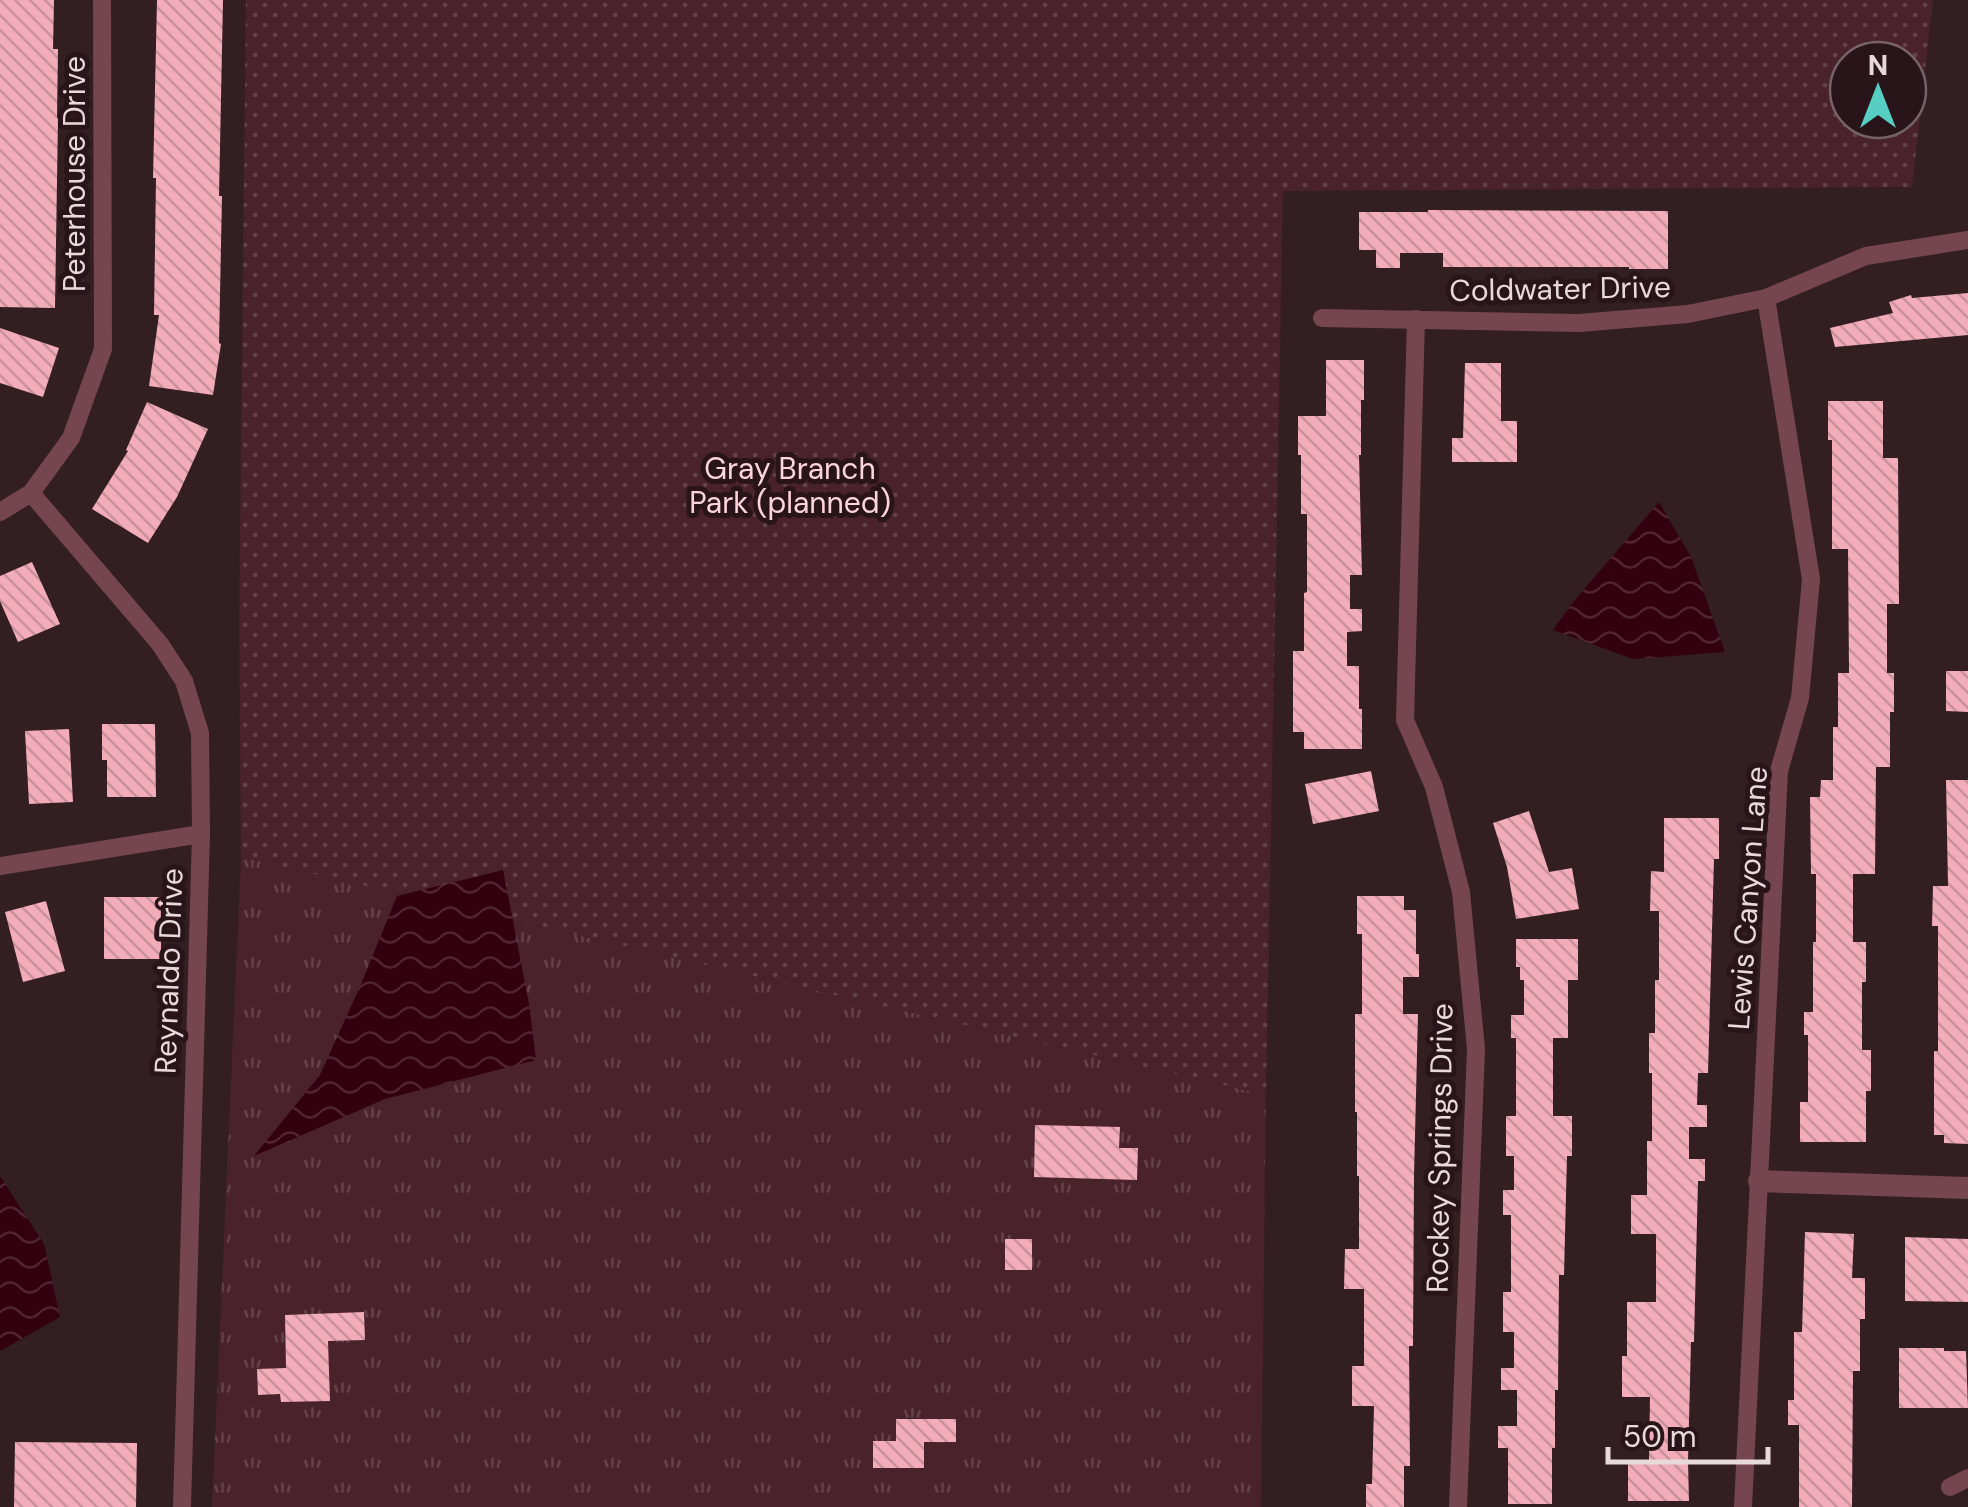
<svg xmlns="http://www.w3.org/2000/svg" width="1968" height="1507" font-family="'DM Sans',sans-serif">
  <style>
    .grass { fill: url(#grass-tufts) }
    .park { fill: url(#park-dots); fill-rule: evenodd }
    .water { fill: url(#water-waves) }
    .building { fill: url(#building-back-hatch) }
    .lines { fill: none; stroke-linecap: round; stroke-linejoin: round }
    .minor { stroke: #754650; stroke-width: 18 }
    .tertiary { stroke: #754650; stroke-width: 22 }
    .labels { text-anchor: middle; stroke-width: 10; stroke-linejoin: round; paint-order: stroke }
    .street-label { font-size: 30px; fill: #e8d9db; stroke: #291519 }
    .park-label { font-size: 30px; fill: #fcd4db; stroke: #291519 }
  </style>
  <defs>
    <pattern id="grass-tufts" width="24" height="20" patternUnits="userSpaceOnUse" patternTransform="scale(2.5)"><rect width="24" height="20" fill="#49222b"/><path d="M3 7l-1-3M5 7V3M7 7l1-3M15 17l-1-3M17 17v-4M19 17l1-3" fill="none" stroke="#634249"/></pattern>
    <pattern id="park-dots" width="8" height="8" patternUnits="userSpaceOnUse" patternTransform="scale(2.5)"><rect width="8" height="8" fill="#49222b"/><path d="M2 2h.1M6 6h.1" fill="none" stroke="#634249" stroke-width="1.8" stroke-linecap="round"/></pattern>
    <pattern id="water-waves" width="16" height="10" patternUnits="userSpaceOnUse" patternTransform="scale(2.5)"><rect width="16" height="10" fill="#32000f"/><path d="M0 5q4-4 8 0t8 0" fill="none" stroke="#502531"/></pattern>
    <pattern id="building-back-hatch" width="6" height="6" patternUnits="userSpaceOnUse" patternTransform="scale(2.5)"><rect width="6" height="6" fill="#f3acba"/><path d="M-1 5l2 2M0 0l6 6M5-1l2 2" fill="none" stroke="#c8919c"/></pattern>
  </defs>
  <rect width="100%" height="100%" fill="#331e22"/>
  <polygon class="grass" points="241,857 1266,1095 1261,1507 212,1507"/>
  <path class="park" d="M246,0H1933L1912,187L1283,191L1266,1095L241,857L239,628ZM1848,60H1908V120H1848Z"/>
  <g class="water">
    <polygon points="1659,502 1691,557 1725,652 1633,659 1553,630 1574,601"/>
    <polygon points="503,870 529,1004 536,1060 385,1099 254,1156 320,1075 362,982 397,896"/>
    <polygon points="0,1176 44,1244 60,1317 0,1351"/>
  </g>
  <g class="building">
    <polygon points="0,0 54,0 53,49 58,49 57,118 58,118 55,308 0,307"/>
    <polygon points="157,0 223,0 219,196 222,196 219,343 221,344 213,395 149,386 159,315 154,315 156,178 153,178"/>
    <polygon points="1428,210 1668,211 1668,269 1629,269 1629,267 1443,267 1443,253 1400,253 1400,268 1376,268 1376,250 1359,250 1359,212 1428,212"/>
    <polygon points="1968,293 1968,335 1835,347 1830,328 1893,313 1889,302 1911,295 1912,298"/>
    <polygon points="0,328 59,348 43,397 0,383"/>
    <polygon points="1326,360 1364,360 1364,400 1361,400 1361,455 1359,455 1362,575 1350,575 1350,609 1362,609 1362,631 1347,632 1347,666 1359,666 1359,709 1362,709 1362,749 1304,749 1304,732 1293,732 1293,651 1304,651 1304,593 1307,592 1307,514 1301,514 1301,455 1298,455 1298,416 1326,416"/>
    <polygon points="1465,363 1501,363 1501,421 1517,421 1517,462 1452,462 1452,438 1463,438"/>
    <polygon points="1828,401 1883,401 1883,458 1898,458 1899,604 1887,604 1887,673 1894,673 1894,712 1890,712 1890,767 1876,767 1875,874 1853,874 1853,942 1866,942 1866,982 1862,982 1862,1050 1871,1050 1871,1091 1866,1091 1866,1142 1800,1142 1800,1102 1808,1102 1808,1035 1804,1035 1804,1012 1813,1012 1813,942 1816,942 1816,874 1811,874 1810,797 1820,797 1821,780 1833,780 1833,727 1838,727 1838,673 1849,673 1848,549 1832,549 1832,440 1828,440"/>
    <polygon points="147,402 208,429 177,497 148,543 92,509 128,451 126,450"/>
    <polygon points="32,562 60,624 18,642 0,601 0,576"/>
    <polygon points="1946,671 1968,671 1968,712 1946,711"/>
    <polygon points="102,724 155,724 156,797 107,797 107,760 102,760"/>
    <polygon points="69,729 73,802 29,804 25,731"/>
    <polygon points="1371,771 1379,811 1313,824 1305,784"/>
    <polygon points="1946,780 1968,780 1968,1144 1944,1143 1944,1135 1934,1135 1934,1051 1938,1051 1938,926 1932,926 1933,886 1948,886"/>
    <polygon points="1529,811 1549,872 1572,868 1579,909 1516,919 1507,867 1493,823"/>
    <polygon points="1664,818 1719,818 1719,859 1714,859 1708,1073 1698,1073 1697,1105 1707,1105 1707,1127 1689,1127 1689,1159 1705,1159 1705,1181 1698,1181 1694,1342 1691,1342 1688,1461 1689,1501 1628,1501 1628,1461 1649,1461 1650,1397 1622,1397 1622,1356 1627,1356 1627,1302 1656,1302 1656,1234 1631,1234 1631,1195 1647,1195 1647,1141 1652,1141 1652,1073 1649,1073 1649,1033 1655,1033 1655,980 1659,980 1659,911 1650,911 1651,871 1664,872"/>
    <polygon points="1357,896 1404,896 1404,910 1416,910 1416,954 1419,954 1419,977 1403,977 1403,1014 1418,1014 1414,1176 1413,1346 1409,1346 1410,1466 1404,1466 1404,1507 1366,1507 1366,1484 1372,1484 1374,1406 1352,1406 1352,1366 1364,1366 1364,1289 1344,1289 1345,1249 1359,1249 1359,1176 1357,1176 1357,1112 1355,1112 1355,1014 1362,1014 1362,934 1357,934"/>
    <rect x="104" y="897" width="57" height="62"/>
    <polygon points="46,901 65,971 23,982 5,912"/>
    <polygon points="1516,939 1578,939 1578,980 1568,980 1568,1038 1553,1038 1553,1116 1572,1116 1572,1156 1567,1156 1564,1275 1559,1275 1558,1390 1555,1390 1555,1448 1552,1448 1552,1504 1508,1504 1508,1448 1498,1448 1498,1426 1517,1426 1517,1390 1501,1390 1501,1368 1514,1368 1514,1332 1503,1332 1503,1292 1511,1292 1511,1215 1503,1215 1503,1190 1514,1190 1514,1156 1506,1156 1506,1116 1516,1116 1516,1038 1511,1038 1511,1015 1524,1015 1524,980 1520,980 1520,967 1516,967"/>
    <polygon points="1035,1125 1120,1127 1119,1148 1138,1148 1137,1180 1034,1177"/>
    <polygon points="1805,1232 1854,1234 1852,1278 1865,1278 1865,1319 1860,1319 1860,1371 1853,1371 1852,1507 1799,1507 1799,1425 1788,1425 1788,1400 1794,1400 1794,1332 1802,1332"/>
    <polygon points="1905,1237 1968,1239 1968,1302 1905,1301"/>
    <rect x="1005" y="1239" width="27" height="31"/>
    <polygon points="364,1312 365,1340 328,1341 330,1401 281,1402 280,1394 258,1395 257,1369 286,1368 285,1315"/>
    <polygon points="1899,1348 1944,1348 1944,1351 1966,1351 1968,1408 1899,1408"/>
    <polygon points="896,1419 956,1419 956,1442 924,1442 924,1468 873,1468 873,1441 896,1441"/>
    <polygon points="15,1442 137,1443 136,1507 14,1507"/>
  </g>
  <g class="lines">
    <g class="minor">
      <polyline points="1322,318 1579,323 1688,314 1766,298 1866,256 1968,240"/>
      <polyline points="1416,319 1405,720 1434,787 1461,892 1476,1049 1458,1507"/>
      <polyline points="31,493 160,644 184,681 200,733 201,834 182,1507"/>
      <polyline points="0,512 31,493 71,438 103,349 102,0"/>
      <polyline points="0,866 201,834"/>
      <polyline points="1950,1487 1968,1478"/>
      <polyline points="1743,1507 1779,771 1800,698 1811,579 1766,298"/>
    </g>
    <polyline class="tertiary" points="1759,1181 1968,1188"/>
  </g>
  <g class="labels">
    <g class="street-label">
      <text transform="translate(75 174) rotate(-90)" y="10">Peterhouse Drive</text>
      <text transform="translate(1560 289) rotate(-1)" y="10">Coldwater Drive</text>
      <text transform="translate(1748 898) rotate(-86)" y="10">Lewis Canyon Lane</text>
      <text transform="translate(169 971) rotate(-88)" y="10">Reynaldo Drive</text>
      <text transform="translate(1440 1148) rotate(-89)" y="10">Rockey Springs Drive</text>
    </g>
    <g class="park-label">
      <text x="790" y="479">Gray Branch<tspan x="790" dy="34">Park (planned)</tspan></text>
    </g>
  </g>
  <g transform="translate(1878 90)"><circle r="48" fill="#291519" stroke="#756367" stroke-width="2.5"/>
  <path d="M0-8L18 38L0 25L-18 38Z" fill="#56cec3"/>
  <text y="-15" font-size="28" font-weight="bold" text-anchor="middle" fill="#e8d9db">N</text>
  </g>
  <path d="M1608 1447v15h160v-15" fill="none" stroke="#e8d9db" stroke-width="5"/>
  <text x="1623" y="1447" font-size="30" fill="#e8d9db" stroke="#291519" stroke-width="8" paint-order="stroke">50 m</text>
</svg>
